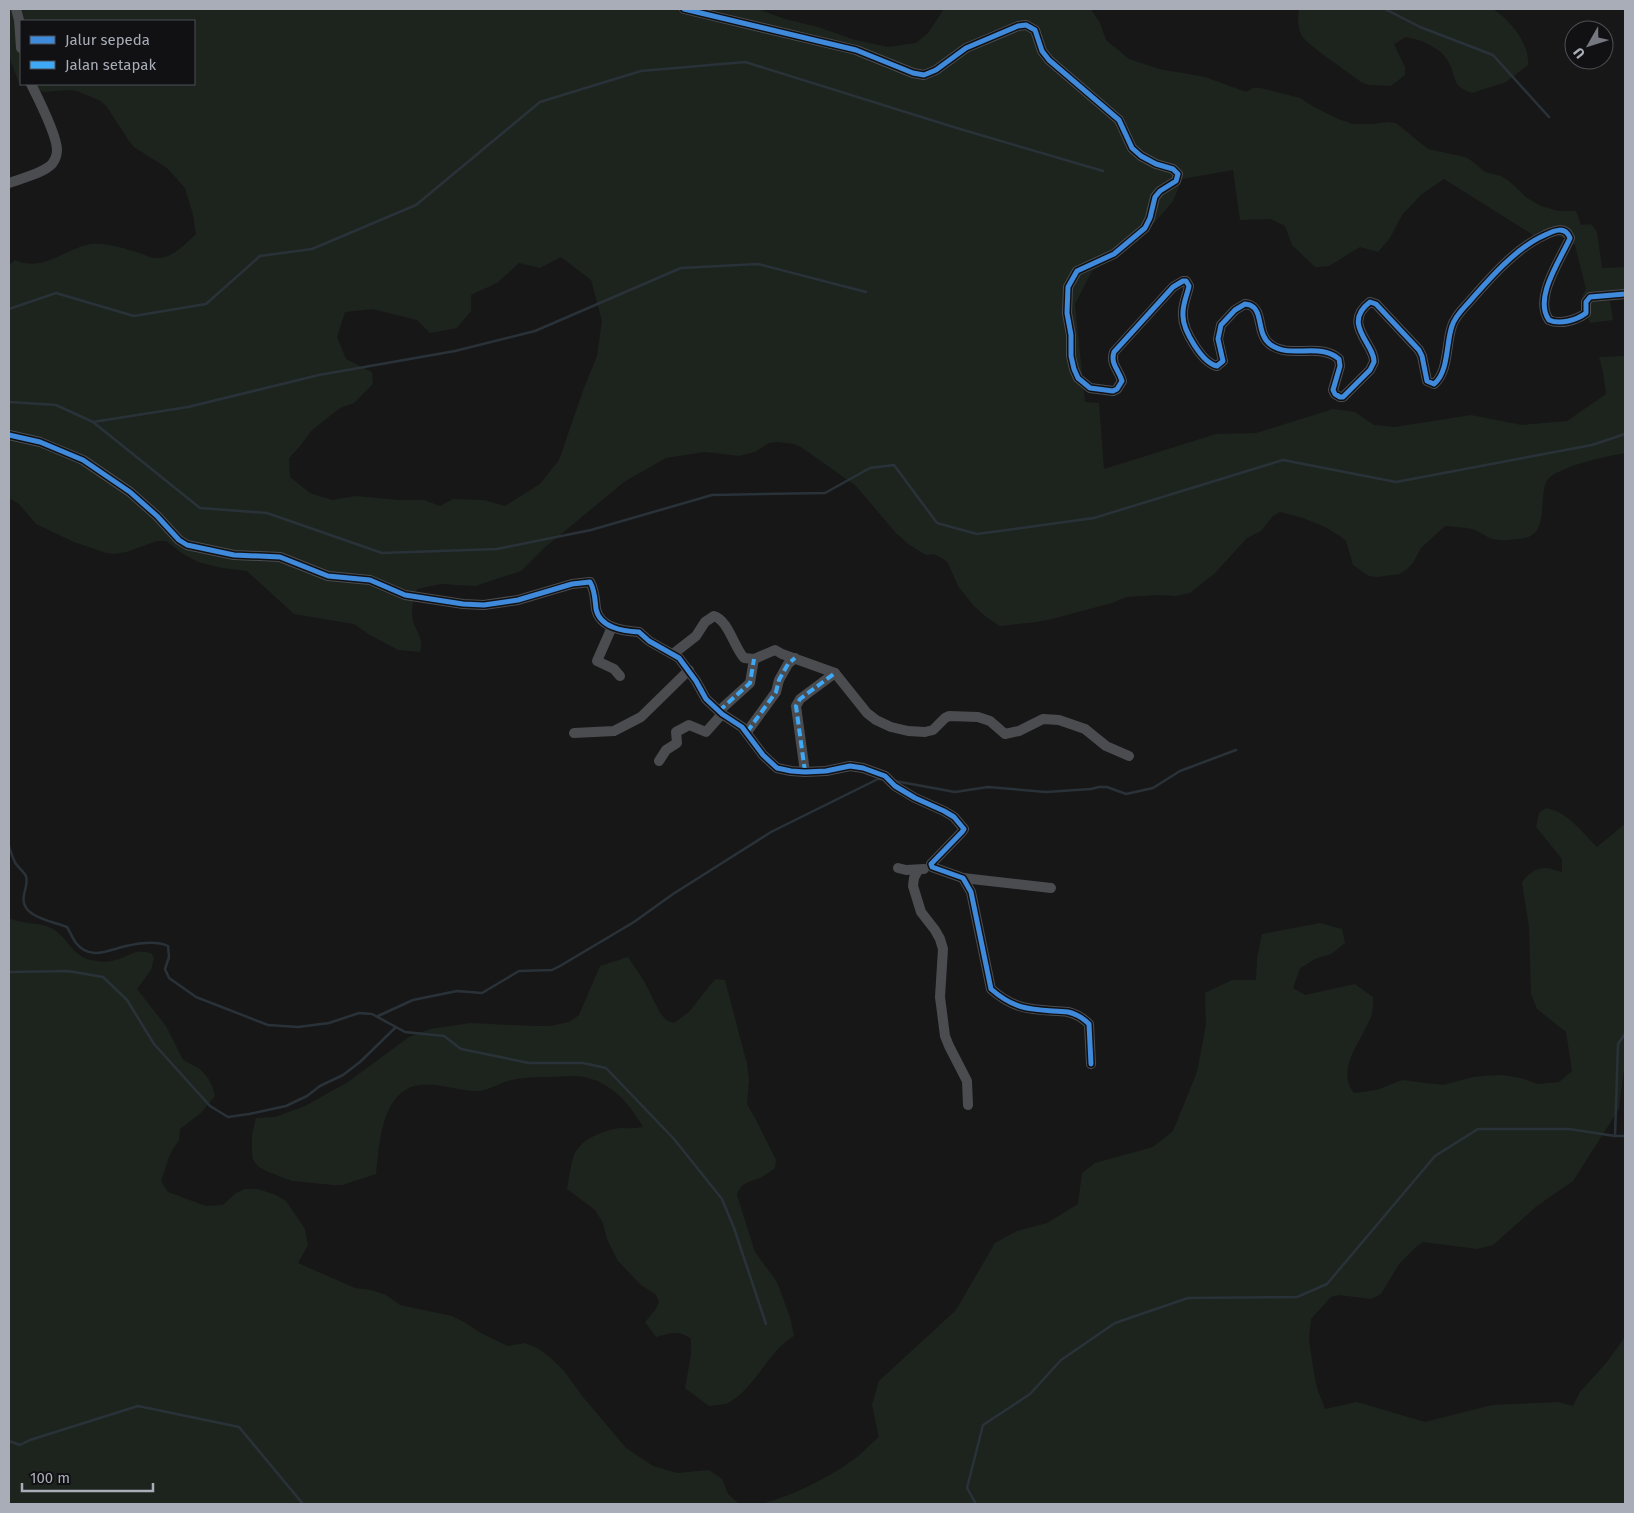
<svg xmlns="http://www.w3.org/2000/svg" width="1634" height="1513" font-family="'Fira Sans',sans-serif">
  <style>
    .green { fill: #1d241e; fill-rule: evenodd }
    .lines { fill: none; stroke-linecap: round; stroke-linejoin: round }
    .stream { stroke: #2a3239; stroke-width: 2.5 }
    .street { stroke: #4b4c50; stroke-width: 10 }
    .quiet { stroke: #3fa9f5; stroke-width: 4; stroke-dasharray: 8 4; stroke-linecap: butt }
    .cycleway-casing { stroke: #111113; stroke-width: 8 }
    .cycleway { stroke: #408adc; stroke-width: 5 }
  </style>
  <rect width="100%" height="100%" fill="#171717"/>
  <g class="green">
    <path d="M9,9H758L785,19L818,27L855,40L888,47L916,43L928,33L944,9H1091L1100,23L1106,40L1129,59L1159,69L1205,77L1246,92L1253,88H1261L1300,98L1314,107L1338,119L1353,124H1371L1388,122L1396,123L1428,149L1465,157L1472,161L1485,172L1501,176L1509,181L1527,198L1541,206L1558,211H1576L1581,225L1591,224L1597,232L1602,268L1625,267V299L1610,301L1613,320L1590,323C1584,311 1577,301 1586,289L1575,245C1559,233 1556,235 1538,241L1530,233L1444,179L1422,194L1402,215L1390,238L1378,252L1360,247L1329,266L1315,267L1292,245L1285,226L1270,219L1240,220L1233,170L1182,179L1173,201L1149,229L1129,247L1092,271L1075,304L1085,402L1099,403L1104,469L1216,434L1256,433L1333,409L1355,412L1374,425L1395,427L1471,415L1522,425L1567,421L1606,394L1603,372L1599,357L1625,356V453C1607,456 1562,466 1549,478C1537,489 1550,530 1528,537C1519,540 1502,541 1493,539C1486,537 1479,531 1472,529C1464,527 1454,527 1445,526L1421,548L1413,563L1407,569L1400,574L1377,577L1369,576L1353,565L1346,541L1340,536L1325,527L1303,518L1280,512L1273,516L1261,531L1247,538L1215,573L1190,593L1175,596L1159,595L1126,597L1112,603L1052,619L1036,622L1000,626L986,617L974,606L958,586L948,563L942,558L934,554L926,555L908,544L896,533L856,486L801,447L794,444L778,442L769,443L755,452L739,456L705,452L666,458L624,482L543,549L521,571L475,586L441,584L417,589C414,599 410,611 413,621C417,634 424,638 420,652L398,650L368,634L354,624L294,614L247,571L222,568L198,562L183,554L166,541H157L126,552L114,554L106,553L74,542L36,524L19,504L9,498V265L15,260C43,273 64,249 91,244C104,242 127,249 140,253C145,255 152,259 158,258C173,258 186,243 196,234L193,215L185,188L167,168L134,147L129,141L107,107L101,101L77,91L69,90L43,92L19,83L9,57ZM21,21H194V84H21ZM561,257L591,280L602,321L597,356L584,388L559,460L540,484L505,506L484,500L453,499L440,506L424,500H398L356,496L332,500L310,493L290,477L289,458L301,445L311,431L340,408L354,403L373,384L372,372L346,359L337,337L345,312L372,309L417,320L430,333L457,328L471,311V295L497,283L519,263L540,268Z"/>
    <path d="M1299,9H1493C1510,20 1530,44 1528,65L1506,82L1472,93C1454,86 1457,84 1451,67C1445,50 1424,40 1406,37L1394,44L1405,67V75L1391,86L1369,85L1361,82C1351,74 1306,44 1302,36C1298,28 1297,17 1299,9Z"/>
    <path d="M1546,808C1568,812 1582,832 1597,847L1625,824V1067L1623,1075L1619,1109L1573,1181L1537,1206L1493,1245L1477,1249L1423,1242L1417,1246L1399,1264L1381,1294L1371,1299L1339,1295L1331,1297L1311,1319L1309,1339L1313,1367L1317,1388L1325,1409L1357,1402L1425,1422L1492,1405L1558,1402L1573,1406L1580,1392L1607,1362L1625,1337V1504H762C795,1494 825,1480 853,1460C862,1454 870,1444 879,1437L872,1405L879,1381L956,1310L995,1243L1017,1231L1047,1223L1078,1204L1082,1173L1095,1163L1153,1147L1173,1131L1197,1072L1206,1025L1205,993L1232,980H1256L1257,959L1262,934L1320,923L1342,929L1345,943L1331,954L1315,959L1300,968L1293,988L1305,995L1355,984L1373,997C1373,1003 1373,1011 1371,1017C1362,1040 1335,1069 1354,1093L1377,1090L1402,1080L1443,1085L1473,1077L1483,1076L1501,1075L1521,1078L1538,1084L1559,1082L1572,1071L1566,1032L1537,1009L1531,994L1529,927L1522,883C1526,875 1537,867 1546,868C1551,868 1557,871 1562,872V859L1536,827L1539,813Z"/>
    <path d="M9,918C23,925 39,921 53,929C67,937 74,958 92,960C100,962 108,962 115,960C130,957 135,947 152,954L154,958L151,970L137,989L166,1026L183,1060L200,1069L208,1078L212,1086L215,1096L201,1113L180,1129L179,1140L170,1154L161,1181L168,1192L206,1206L223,1205L236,1193L245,1189H258L276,1195L286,1201L305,1229L308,1245L298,1263L355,1288L371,1290L386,1295L400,1305L452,1316L466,1323L481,1333L508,1346L525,1343L539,1349L552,1359L564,1371L583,1397L626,1448L653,1466L677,1473L709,1470L722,1479L728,1494L739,1504H9Z"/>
    <path d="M628,957L644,981L660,1013L666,1020L674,1023L689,1012L710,985L716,979L725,980L747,1064L749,1080L747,1104L755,1118L776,1160L775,1168C770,1172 765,1175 760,1178C748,1183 742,1181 737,1195L755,1252L777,1282L790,1317L794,1336C767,1352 756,1388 728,1403C723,1405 714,1405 709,1406L685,1388L691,1355V1339C679,1330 670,1333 656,1337L645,1322L656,1309L659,1301L655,1294L641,1285L618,1261L607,1239L603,1223L595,1210L567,1189C569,1179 570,1168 573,1158C578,1140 603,1130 620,1128C628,1128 635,1129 643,1127C630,1104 611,1082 584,1077C573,1075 561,1077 550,1077C537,1077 525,1077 512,1080C500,1082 488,1091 476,1091C452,1091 419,1074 399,1095C380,1114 379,1149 376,1174L342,1185H333L292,1181L266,1171L259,1167L253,1160L252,1152V1134L256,1118L275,1117L305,1106L348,1082L409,1037L430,1029L471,1023L533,1026H550L569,1022L579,1015L600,966Z"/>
  </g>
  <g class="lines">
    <g class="stream">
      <polyline points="1385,9 1420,27 1493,55 1549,117"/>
      <polyline points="9,309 56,293 134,316 206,304 260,256 312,249 416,205 540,102 641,71 745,62 960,129 1103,171"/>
      <polyline points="9,402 56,405 93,422 200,508 267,513 382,553 497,549 591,530 712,495 825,493 870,468 894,465 937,523 977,534 1094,518 1283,460 1396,482 1592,445 1625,434"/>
      <polyline points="93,422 188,407 319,375 455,351 535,331 681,268 758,264 866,292"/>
      <polyline points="895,781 955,792 988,787 1046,792 1091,789 1099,787 1107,787 1126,794 1153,788 1180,771 1236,750"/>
      <path d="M9,846C11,852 13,859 16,864C19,868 24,872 26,876C28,883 25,889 24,895C19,917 52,921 67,927C70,932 73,939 76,943C90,961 109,950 126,946C139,943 156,940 168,946L169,957L165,969L169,978L196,997L268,1025L298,1027L329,1023L359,1013L372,1014L405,1032L444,1036L461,1049L529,1063H583L606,1068L674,1139L722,1199L734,1228L766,1324"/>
      <polyline points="9,972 68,971 103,977 127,1000 154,1044 210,1106 228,1117 249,1114 286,1106 307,1096 320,1086 343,1075 360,1062 396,1027"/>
      <polyline points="378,1016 413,1000 457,991 482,993 519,971 552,970 560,966 634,922 673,894 771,832 878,779 882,779"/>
      <polyline points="1615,1136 1618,1044 1625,1034"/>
      <polyline points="9,1441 20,1445 30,1440 138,1406 239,1427 303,1504"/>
      <polyline points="976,1504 967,1488 983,1425 1030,1394 1061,1360 1115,1323 1188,1298 1297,1297 1327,1284 1435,1156 1478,1129 1569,1129 1615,1136 1625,1136"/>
    </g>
    <g class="street">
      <polyline points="16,9 19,20 21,48"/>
      <path d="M684,9L856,50L913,73L924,75L936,70L966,48L1018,26L1026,25L1035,30L1042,51L1049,60L1119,120L1132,148L1141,156L1156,164L1173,169L1178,174L1176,181L1160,191L1155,197L1150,218L1145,228L1114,254L1077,271L1068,287L1067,313L1071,335V356L1074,369L1078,378L1090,388L1113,391L1117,389L1122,381C1119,370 1110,364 1114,352L1173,287L1183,281H1186L1189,286C1187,296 1182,305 1183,316C1183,330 1202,363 1217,366L1223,361L1218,339L1221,325L1235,310L1245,304L1250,305C1264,311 1256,335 1271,345C1291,359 1320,342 1339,359L1340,366L1333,390L1335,394L1340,397H1343L1370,370L1374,362C1375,344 1341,324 1370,302L1376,304L1419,350L1422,356L1427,381L1434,384C1449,372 1446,342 1452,326C1455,316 1463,309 1470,301C1490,278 1517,247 1545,235C1555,230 1565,226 1570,238C1561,259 1533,298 1549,320C1560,325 1577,320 1586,313V302L1590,297L1625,294"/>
      <path d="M9,183C22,178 42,174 52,164C55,160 57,155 57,150C57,135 38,98 31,84"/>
      <path d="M9,435L40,442L83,460L130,492L157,516L179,540L187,545L234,555L280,557L328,576L370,580L405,595L463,604L484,605L518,600L572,584L590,582C595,590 595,600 596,609C600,628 623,631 639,632L649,641L679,658L696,681L706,699L722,714L742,727L763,755L777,768L791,771L805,772L826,771L850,766L863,768L885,776L895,786L915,798L944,811L954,817L964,829L962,832L931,864L932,867L963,878L971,892L991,989C1017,1012 1034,1009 1068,1012C1077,1014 1082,1017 1089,1024L1091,1064"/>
      <polyline points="612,627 597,661 614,669 620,676"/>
      <path d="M673,654L696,636L705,622L714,616C728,620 734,647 744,658L754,659L775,650L782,654L835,673L867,713L876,720L891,727L908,731L925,732L933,730L945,718L949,716L978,717L990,721L1005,734L1019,731L1043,719L1059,720L1085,729L1106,746L1129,756"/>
      <polyline points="719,711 750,683 754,659"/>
      <polyline points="747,732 776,692 779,680 788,664 795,658"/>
      <polyline points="574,733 614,731 641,717 689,670"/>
      <polyline points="659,761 666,750 677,743 676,732 689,725 706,732 722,714"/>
      <polyline points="805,772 796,706 800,699 835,673"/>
      <polyline points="898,868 906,870 924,869"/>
      <polyline points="918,870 914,878 913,886 921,912 935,930 940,939 943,949 940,997 945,1036 949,1046 967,1081 968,1105"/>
      <polyline points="963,878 1051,888"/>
    </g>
    <g class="quiet">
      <polyline points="719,711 750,683 754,659"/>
      <polyline points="747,732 776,692 779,680 788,664 795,658"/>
      <polyline points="805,772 796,706 800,699 835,673"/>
    </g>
    <defs>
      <g id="cycleway">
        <path d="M684,9L856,50L913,73L924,75L936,70L966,48L1018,26L1026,25L1035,30L1042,51L1049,60L1119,120L1132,148L1141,156L1156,164L1173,169L1178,174L1176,181L1160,191L1155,197L1150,218L1145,228L1114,254L1077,271L1068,287L1067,313L1071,335V356L1074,369L1078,378L1090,388L1113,391L1117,389L1122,381C1119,370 1110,364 1114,352L1173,287L1183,281H1186L1189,286C1187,296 1182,305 1183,316C1183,330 1202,363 1217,366L1223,361L1218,339L1221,325L1235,310L1245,304L1250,305C1264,311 1256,335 1271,345C1291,359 1320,342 1339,359L1340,366L1333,390L1335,394L1340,397H1343L1370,370L1374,362C1375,344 1341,324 1370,302L1376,304L1419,350L1422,356L1427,381L1434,384C1449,372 1446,342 1452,326C1455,316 1463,309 1470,301C1490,278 1517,247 1545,235C1555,230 1565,226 1570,238C1561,259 1533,298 1549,320C1560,325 1577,320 1586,313V302L1590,297L1625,294"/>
        <path d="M9,435L40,442L83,460L130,492L157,516L179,540L187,545L234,555L280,557L328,576L370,580L405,595L463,604L484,605L518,600L572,584L590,582C595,590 595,600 596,609C600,628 623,631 639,632L649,641L679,658L696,681L706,699L722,714L742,727L763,755L777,768L791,771L805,772L826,771L850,766L863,768L885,776L895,786L915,798L944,811L954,817L964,829L962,832L931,864L932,867L963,878L971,892L991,989C1017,1012 1034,1009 1068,1012C1077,1014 1082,1017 1089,1024L1091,1064"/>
      </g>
    </defs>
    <use href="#cycleway" class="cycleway-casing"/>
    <use href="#cycleway" class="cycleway"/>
  </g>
  <rect width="1634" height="1513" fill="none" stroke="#a8adb8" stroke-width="20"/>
  <rect x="20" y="20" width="175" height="65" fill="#111113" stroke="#4d4f55"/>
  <rect x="30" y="36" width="25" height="8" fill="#408adc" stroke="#4d4f55"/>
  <text x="65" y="45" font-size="15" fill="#a8adb8">Jalur sepeda</text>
  <rect x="30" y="61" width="25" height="8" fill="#3fa9f5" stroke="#4d4f55"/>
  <text x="65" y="70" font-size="15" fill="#a8adb8">Jalan setapak</text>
  <g transform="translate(1589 45) rotate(231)"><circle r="24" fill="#111113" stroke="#4d4f55"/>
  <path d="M0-4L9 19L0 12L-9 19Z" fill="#757880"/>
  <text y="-8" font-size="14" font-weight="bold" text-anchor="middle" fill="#a8adb8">U</text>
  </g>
  <path d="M22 1483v8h131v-8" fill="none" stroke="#a8adb8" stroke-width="2.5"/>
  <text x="30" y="1483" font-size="15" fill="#a8adb8" stroke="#111113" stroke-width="4" paint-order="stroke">100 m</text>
</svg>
